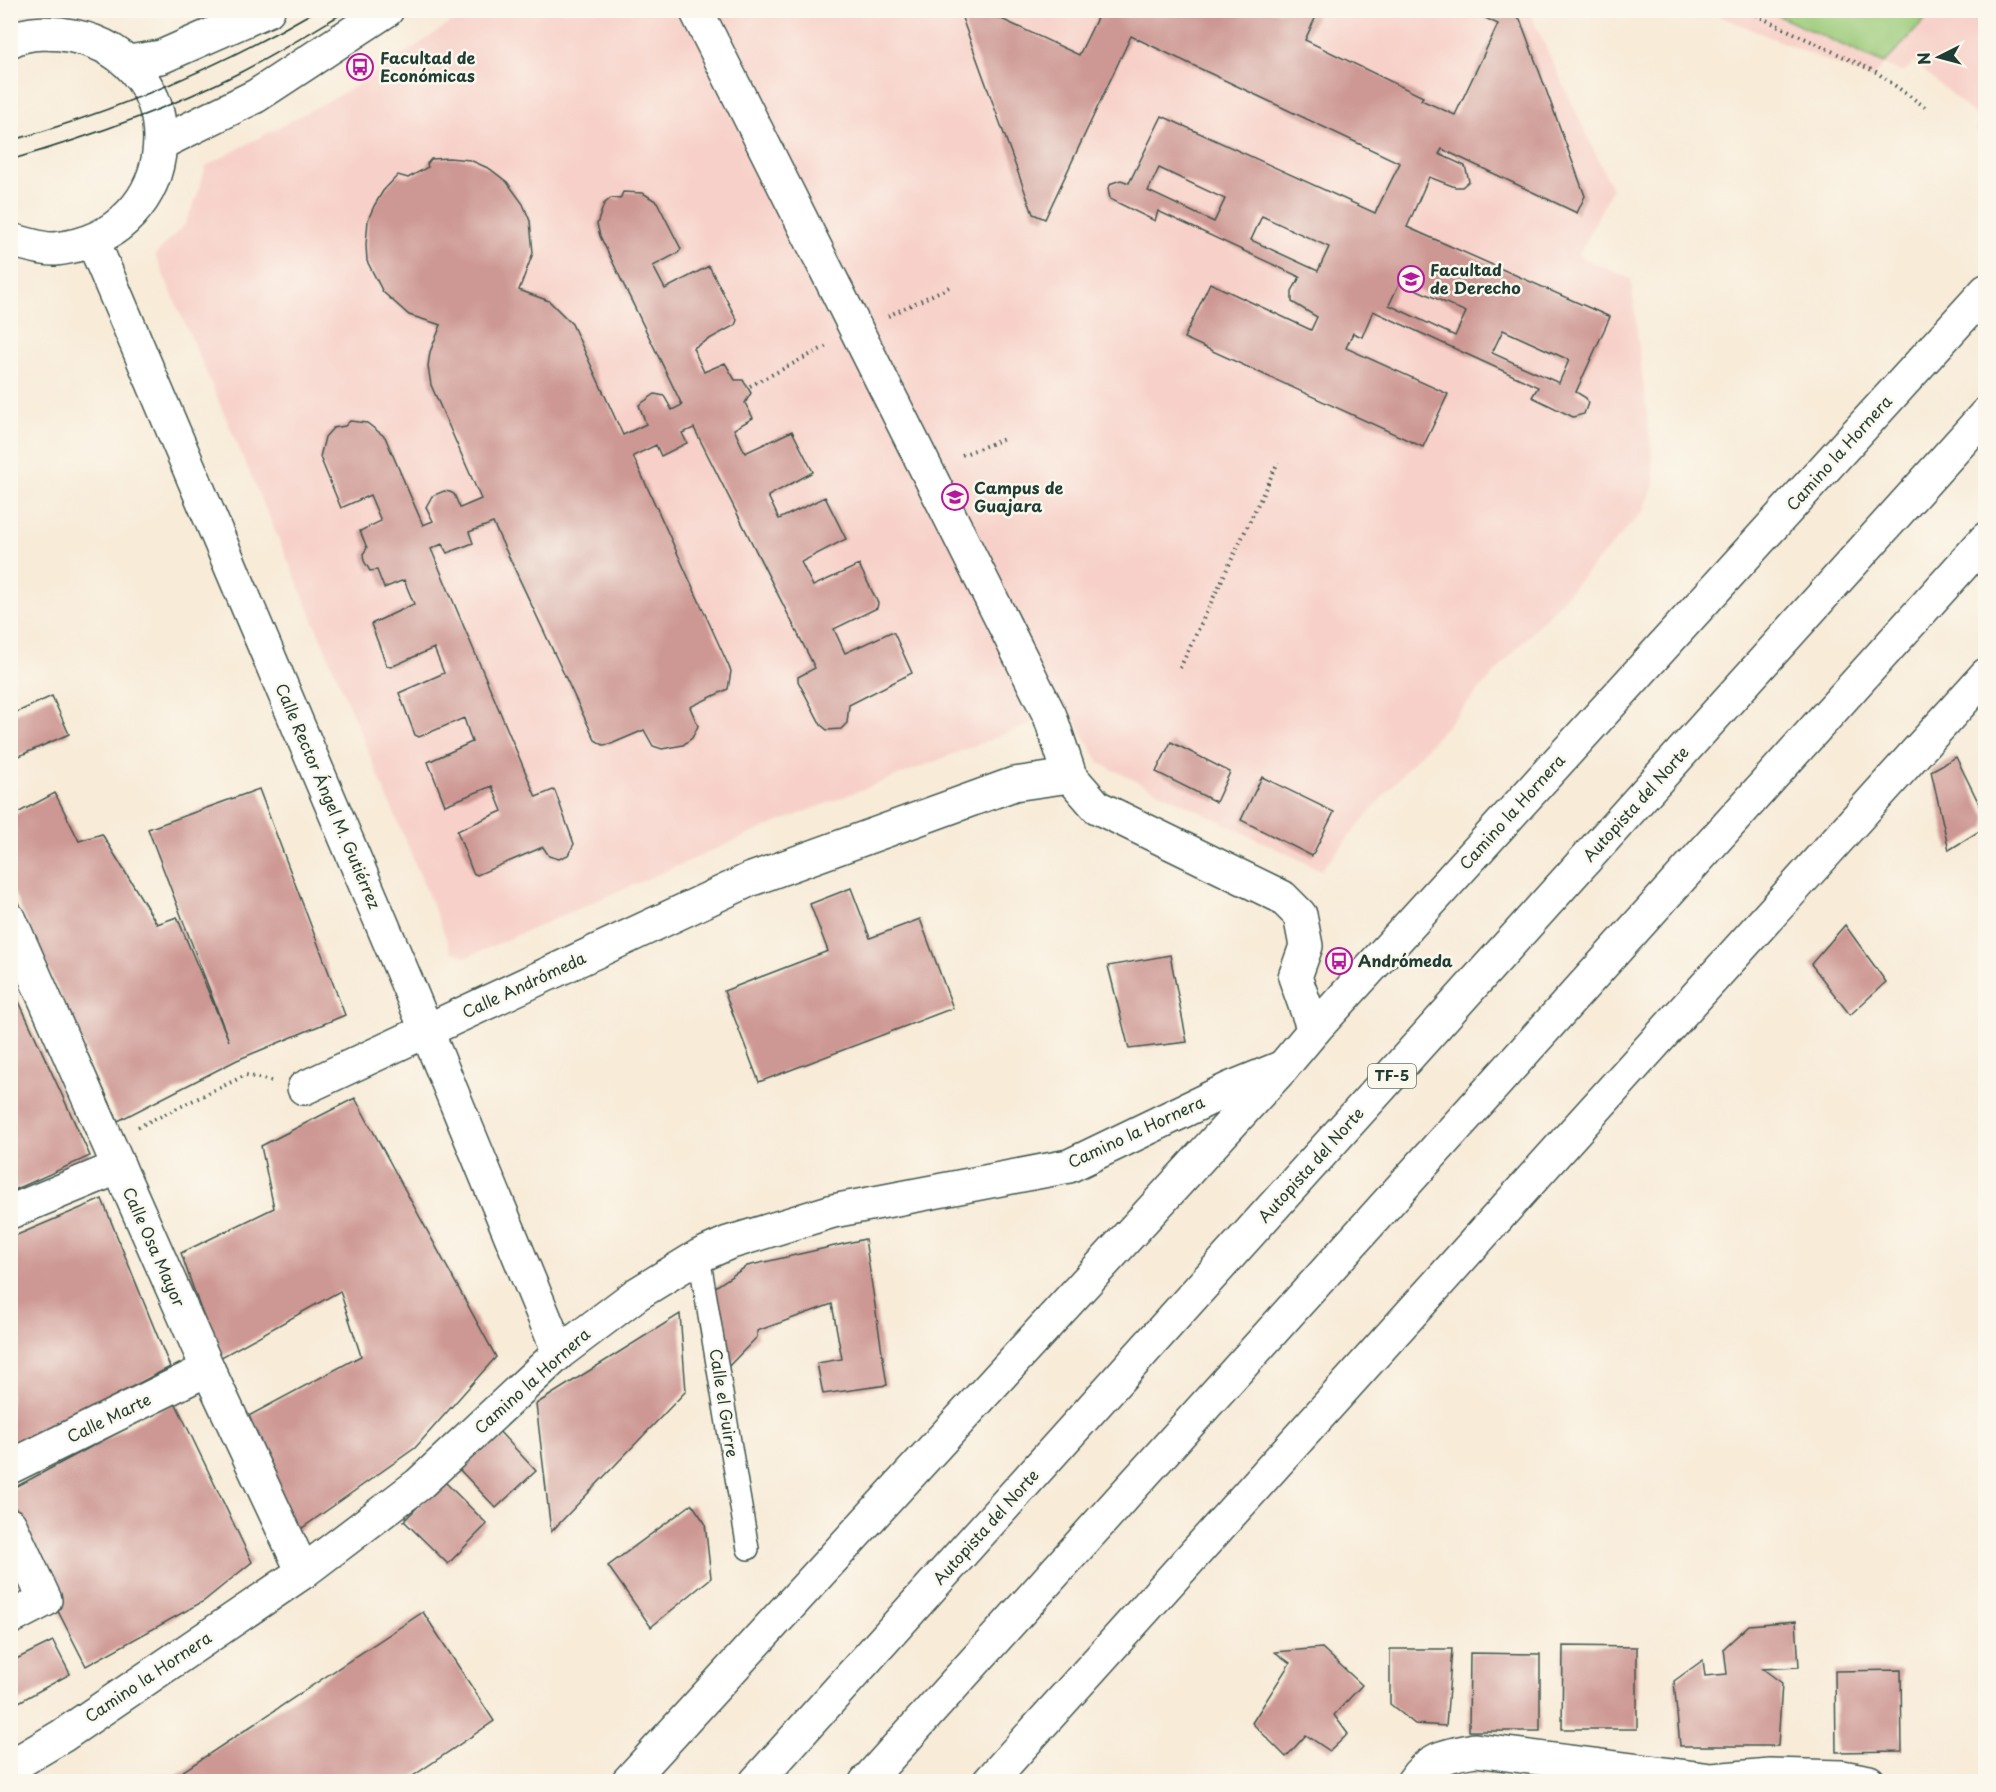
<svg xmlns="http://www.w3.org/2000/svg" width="1996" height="1792" font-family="'Playpen Sans',sans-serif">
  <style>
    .built { fill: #f7d1c9 }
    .green { fill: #9bcb79; stroke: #5d8456; stroke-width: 1.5 }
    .building { fill: #cd9793; fill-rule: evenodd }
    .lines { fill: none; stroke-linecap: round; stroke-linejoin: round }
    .service-casing { stroke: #40574d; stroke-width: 24 }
    .minor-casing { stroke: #40574d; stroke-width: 36 }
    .tertiary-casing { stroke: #40574d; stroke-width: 36 }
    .motorway-casing { stroke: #40574d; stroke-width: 36 }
    .path { stroke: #40574d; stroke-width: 4; stroke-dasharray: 1.5 4.5; stroke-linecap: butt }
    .service { stroke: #fff; stroke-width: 21 }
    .minor { stroke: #fff; stroke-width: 33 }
    .tertiary { stroke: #fff; stroke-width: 33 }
    .motorway { stroke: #fff; stroke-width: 33 }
    .tram { stroke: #1f3d34; stroke-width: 1.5 }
    .labels { text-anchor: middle; stroke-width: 5; stroke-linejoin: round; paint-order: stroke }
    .shield { fill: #fbf7ec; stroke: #61756b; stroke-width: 1.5 }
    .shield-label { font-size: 15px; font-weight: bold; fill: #1f3d34 }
    .poi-label { font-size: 16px; font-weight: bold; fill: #1f3d34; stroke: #fbf7ec; text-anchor: start }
    .street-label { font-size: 16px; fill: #1f3d34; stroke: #fbf7ec }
  </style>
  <rect width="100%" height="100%" fill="#fbf7ec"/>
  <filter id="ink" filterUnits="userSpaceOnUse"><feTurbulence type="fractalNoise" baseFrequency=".0167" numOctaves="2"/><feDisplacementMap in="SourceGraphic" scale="12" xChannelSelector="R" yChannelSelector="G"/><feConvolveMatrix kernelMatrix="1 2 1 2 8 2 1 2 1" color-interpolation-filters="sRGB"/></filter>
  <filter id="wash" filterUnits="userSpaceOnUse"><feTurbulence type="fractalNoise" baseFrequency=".008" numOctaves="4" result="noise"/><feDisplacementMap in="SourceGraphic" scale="24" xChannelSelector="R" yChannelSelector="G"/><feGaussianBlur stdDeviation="1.35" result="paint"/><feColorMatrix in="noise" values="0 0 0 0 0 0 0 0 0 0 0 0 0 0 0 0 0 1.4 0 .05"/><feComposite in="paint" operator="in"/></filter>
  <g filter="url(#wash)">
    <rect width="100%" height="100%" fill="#f8ebd8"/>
    <g class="built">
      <polygon points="468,11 1529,11 1612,189 1578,256 1631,279 1655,483 1644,510 1405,771 1321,870 1099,763 1069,709 774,824 467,957 452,952 299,586 155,255 185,224 197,196 206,166 360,84"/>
      <polygon points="1707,11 1985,11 1985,128 1980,134 1975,130 1983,122 1914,62 1903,73 1884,64 1871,79"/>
    </g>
    <polygon class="green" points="1768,11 1933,11 1884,64"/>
    <g id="blocks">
      <g class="building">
        <path d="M964,10H982L1079,55L1097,18L1081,10H1319L1305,40L1423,97L1421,100L1455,115L1498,24L1469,10H1504L1520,19L1585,196L1577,213L1442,149L1439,154L1465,166L1469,181L1462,187H1455L1429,177L1407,227L1610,317L1576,392L1586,398L1588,403L1584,414L1573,417L1532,397L1538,387L1373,311L1362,337L1353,333L1346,348L1448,394L1423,447L1184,338L1210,283L1311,330L1317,317L1292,302V291L1300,277L1158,211L1155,221L1110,199L1108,188L1112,183L1121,180L1129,183L1162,116L1375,213L1400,163L1131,36L1045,219L1033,214L961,15ZM1159,168L1225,199L1214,222L1148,191ZM1262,216L1329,247L1318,271L1251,240ZM1400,282L1466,312L1455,336L1389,305ZM1503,330L1569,360L1559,383L1492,353Z"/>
        <polygon points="449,158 470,160 490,169 507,182 523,204 530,221 533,253 519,290 549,301 572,324 623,435 646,424 639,405 655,394 664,396 672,410 682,405 600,236 597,224 604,204 611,198 620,199 623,192 643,193 657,202 681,249 678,253 653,266 665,289 709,266 737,320 735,325 693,348 704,372 725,363 735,380 743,380 751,393 745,403 753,418 734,429 745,453 792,431 813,472 768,496 779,519 825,497 846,539 801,562 813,586 859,565 878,603 877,608 834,629 845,653 891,632 894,633 912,673 849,705 847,723 841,729 827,730 821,725 798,681 798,677 815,668 694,428 682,433 687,443 661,456 656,445 633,456 731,671 728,689 690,707 698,726 692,738 683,745 662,749 653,746 644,730 611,744 603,745 595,740 493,523 469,532 473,543 447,553 442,544 431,549 536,797 553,790 555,791 574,844 568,855 559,859 549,856 543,847 477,875 473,873 457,831 502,811 492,786 445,805 428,762 472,742 464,718 419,737 415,735 399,693 444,673 434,648 391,667 387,666 371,624 414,604 404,580 384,588 377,570 370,571 364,561 363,554 367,548 360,531 381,521 370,495 341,508 320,457 325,437 333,428 345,426 350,421 367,423 385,437 423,525 433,521 426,507 432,496 444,491 450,492 454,494 460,508 481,499 431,385 428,366 430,352 441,325 409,315 383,292 367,261 366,245 368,220 374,206 383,191 398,175 408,178 428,167 427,164 431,159"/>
        <polygon points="52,696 69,734 10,760 10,711 13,714"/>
        <polygon points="1171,742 1230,772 1216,802 1156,772"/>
        <polygon points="1956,757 1986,818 1986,827 1949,850 1931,771"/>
        <polygon points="1262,777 1334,812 1312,856 1241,820"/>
        <polygon points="259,789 345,1015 237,1060 118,1121 10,885 10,817 55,793 79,841 102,834 157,924 177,917 229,1041 148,829"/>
        <polygon points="851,888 870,938 920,919 953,1008 759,1082 724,991 828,951 810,904"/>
        <polygon points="1845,925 1886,982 1850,1015 1811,964"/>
        <polygon points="1170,955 1187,1042 1129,1049 1108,966"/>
        <polygon points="10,982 90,1156 10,1192"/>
        <polygon points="355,1098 496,1357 415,1448 295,1533 243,1419 361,1356 340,1291 218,1359 181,1253 274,1208 261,1146"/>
        <polygon points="102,1199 170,1367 10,1451 10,1238"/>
        <polygon points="865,1239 887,1385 823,1394 817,1363 842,1359 832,1304 757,1331 757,1337 722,1373 712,1289 747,1266"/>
        <polygon points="680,1314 686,1391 551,1532 536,1404"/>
        <polygon points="175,1402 252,1562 204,1601 86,1666 10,1517 10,1490"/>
        <polygon points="498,1430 536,1471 496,1508 458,1468"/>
        <polygon points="443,1480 487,1524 448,1564 404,1521"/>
        <polygon points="692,1504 705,1523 711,1578 651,1627 608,1566"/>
        <polygon points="423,1612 494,1721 404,1782 167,1782"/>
        <polygon points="1796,1621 1799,1667 1763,1669 1782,1683 1778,1746 1680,1746 1674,1681 1703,1660 1705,1676 1727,1674 1724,1648 1749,1625"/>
        <polygon points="53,1641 70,1674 10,1707 10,1662"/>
        <polygon points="1563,1646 1637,1647 1637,1729 1562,1729"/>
        <polygon points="1322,1648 1362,1685 1334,1715 1348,1734 1330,1751 1306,1735 1286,1757 1252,1723 1290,1663 1275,1652"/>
        <polygon points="1390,1649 1452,1649 1446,1726 1415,1724 1390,1704"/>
        <polygon points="1470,1653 1540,1654 1540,1731 1469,1731"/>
        <polygon points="1901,1670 1902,1751 1836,1752 1835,1671"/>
      </g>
    </g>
  </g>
  <g filter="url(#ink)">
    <use href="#blocks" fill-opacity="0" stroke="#40574d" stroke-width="1.5"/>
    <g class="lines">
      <defs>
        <polyline id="service" points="699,1256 748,1549"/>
        <g id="minor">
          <polyline points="696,10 1050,716 1070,776 1097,807 1282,897 1300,915 1306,946 1295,977 1314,1030"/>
          <polyline points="93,241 407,983 559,1353"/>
          <polyline points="10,920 208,1369 303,1572"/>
          <polyline points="304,1088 749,880 1014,784 1070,776"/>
          <polyline points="10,1212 119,1167"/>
          <polyline points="10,1467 208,1369"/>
          <polyline points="10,1525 45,1600 10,1618"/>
          <polyline points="10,1767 62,1736 303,1572 419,1484 559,1353 637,1294 699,1256 728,1243 833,1211 1069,1166 1229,1089 1283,1067"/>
          <path d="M1413,1782C1429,1757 1448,1755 1475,1750L1712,1780L1770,1775L1842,1777L1869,1782"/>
        </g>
        <g id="tertiary">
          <path d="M10,41C27,31 55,32 73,36C196,60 187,236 55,249C42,250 24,243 10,240"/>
          <polyline points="128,62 161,57 268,10"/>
          <polyline points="161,143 256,96 387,10"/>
          <polyline points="628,1782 1283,1067 1314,1030 1986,291"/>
          <polyline points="989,1782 1986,675"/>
        </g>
        <g id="motorway">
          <polyline points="756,1782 1986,414"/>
          <polyline points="866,1782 1986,539"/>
        </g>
      </defs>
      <use href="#service" class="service-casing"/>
      <use href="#minor" class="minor-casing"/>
      <use href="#tertiary" class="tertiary-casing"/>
      <use href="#motorway" class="motorway-casing"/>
      <g class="path">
        <polyline points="1745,10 1876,72 1925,107"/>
        <polyline points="888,316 949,287"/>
        <polyline points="750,386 827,346"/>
        <polyline points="962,455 1004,439"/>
        <polyline points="1180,668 1278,462"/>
        <polyline points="138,1127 246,1075 271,1081"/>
      </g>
      <use href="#service" class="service"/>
      <use href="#minor" class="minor"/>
      <use href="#tertiary" class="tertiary"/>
      <use href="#motorway" class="motorway"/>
      <g class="tram">
        <path d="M10,141C117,111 221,66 317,10"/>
        <path d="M10,160C89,137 168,109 241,72C278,53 313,31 348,10"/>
      </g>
    </g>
  </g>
  <defs>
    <symbol id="bus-ring" viewBox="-11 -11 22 22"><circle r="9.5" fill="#fbf7ec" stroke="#b5179e" stroke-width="1.5"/><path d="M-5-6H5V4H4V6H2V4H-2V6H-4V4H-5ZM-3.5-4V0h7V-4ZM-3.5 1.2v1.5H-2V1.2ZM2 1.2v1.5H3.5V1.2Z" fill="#b5179e"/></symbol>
    <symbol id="university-ring" viewBox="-11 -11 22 22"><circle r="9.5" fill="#fbf7ec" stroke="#b5179e" stroke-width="1.5"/><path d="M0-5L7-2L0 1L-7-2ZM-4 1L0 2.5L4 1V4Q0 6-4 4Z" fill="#b5179e"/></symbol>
  </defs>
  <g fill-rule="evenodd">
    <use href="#bus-ring" x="345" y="52" width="30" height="30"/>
    <use href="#university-ring" x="1396" y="264" width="30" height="30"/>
    <use href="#university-ring" x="940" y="482" width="30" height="30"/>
    <use href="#bus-ring" x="1324" y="946" width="30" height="30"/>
  </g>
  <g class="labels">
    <rect class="shield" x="1368" y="1064" width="48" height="24" rx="4.5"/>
    <g class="shield-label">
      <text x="1392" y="1081">TF-5</text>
    </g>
    <g class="poi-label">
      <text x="380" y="64">Facultad de<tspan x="380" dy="18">Económicas</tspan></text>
      <text x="1430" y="276">Facultad<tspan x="1430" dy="18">de Derecho</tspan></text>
      <text x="974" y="494">Campus de<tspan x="974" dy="18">Guajara</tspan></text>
      <text x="1358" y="967">Andrómeda</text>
    </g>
    <g class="street-label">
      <text transform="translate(1839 453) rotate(-48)" y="6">Camino la Hornera</text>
      <text transform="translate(328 796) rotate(67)" y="6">Calle Rector Ángel M. Gutiérrez</text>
      <text transform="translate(1636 804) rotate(-48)" y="6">Autopista del Norte</text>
      <text transform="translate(1512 812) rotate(-48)" y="6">Camino la Hornera</text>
      <text transform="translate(524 985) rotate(-25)" y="6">Calle Andrómeda</text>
      <text transform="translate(1136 1132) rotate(-25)" y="6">Camino la Hornera</text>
      <text transform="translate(1311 1165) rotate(-48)" y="6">Autopista del Norte</text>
      <text transform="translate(154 1247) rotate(66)" y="6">Calle Osa Mayor</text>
      <text transform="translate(532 1381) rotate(-42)" y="6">Camino la Hornera</text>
      <text transform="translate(724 1403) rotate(81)" y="6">Calle el Guirre</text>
      <text transform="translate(109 1418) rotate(-26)" y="6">Calle Marte</text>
      <text transform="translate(986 1527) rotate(-48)" y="6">Autopista del Norte</text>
      <text transform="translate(148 1677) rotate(-34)" y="6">Camino la Hornera</text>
    </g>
  </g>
  <rect width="1996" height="1792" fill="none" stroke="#fbf7ec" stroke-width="36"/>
  <g transform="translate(1939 57) rotate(264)" stroke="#fbf7ec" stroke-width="4.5" paint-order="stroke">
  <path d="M0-4.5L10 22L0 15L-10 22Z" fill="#1f3d34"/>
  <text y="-9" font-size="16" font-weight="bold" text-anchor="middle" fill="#1f3d34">N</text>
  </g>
</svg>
